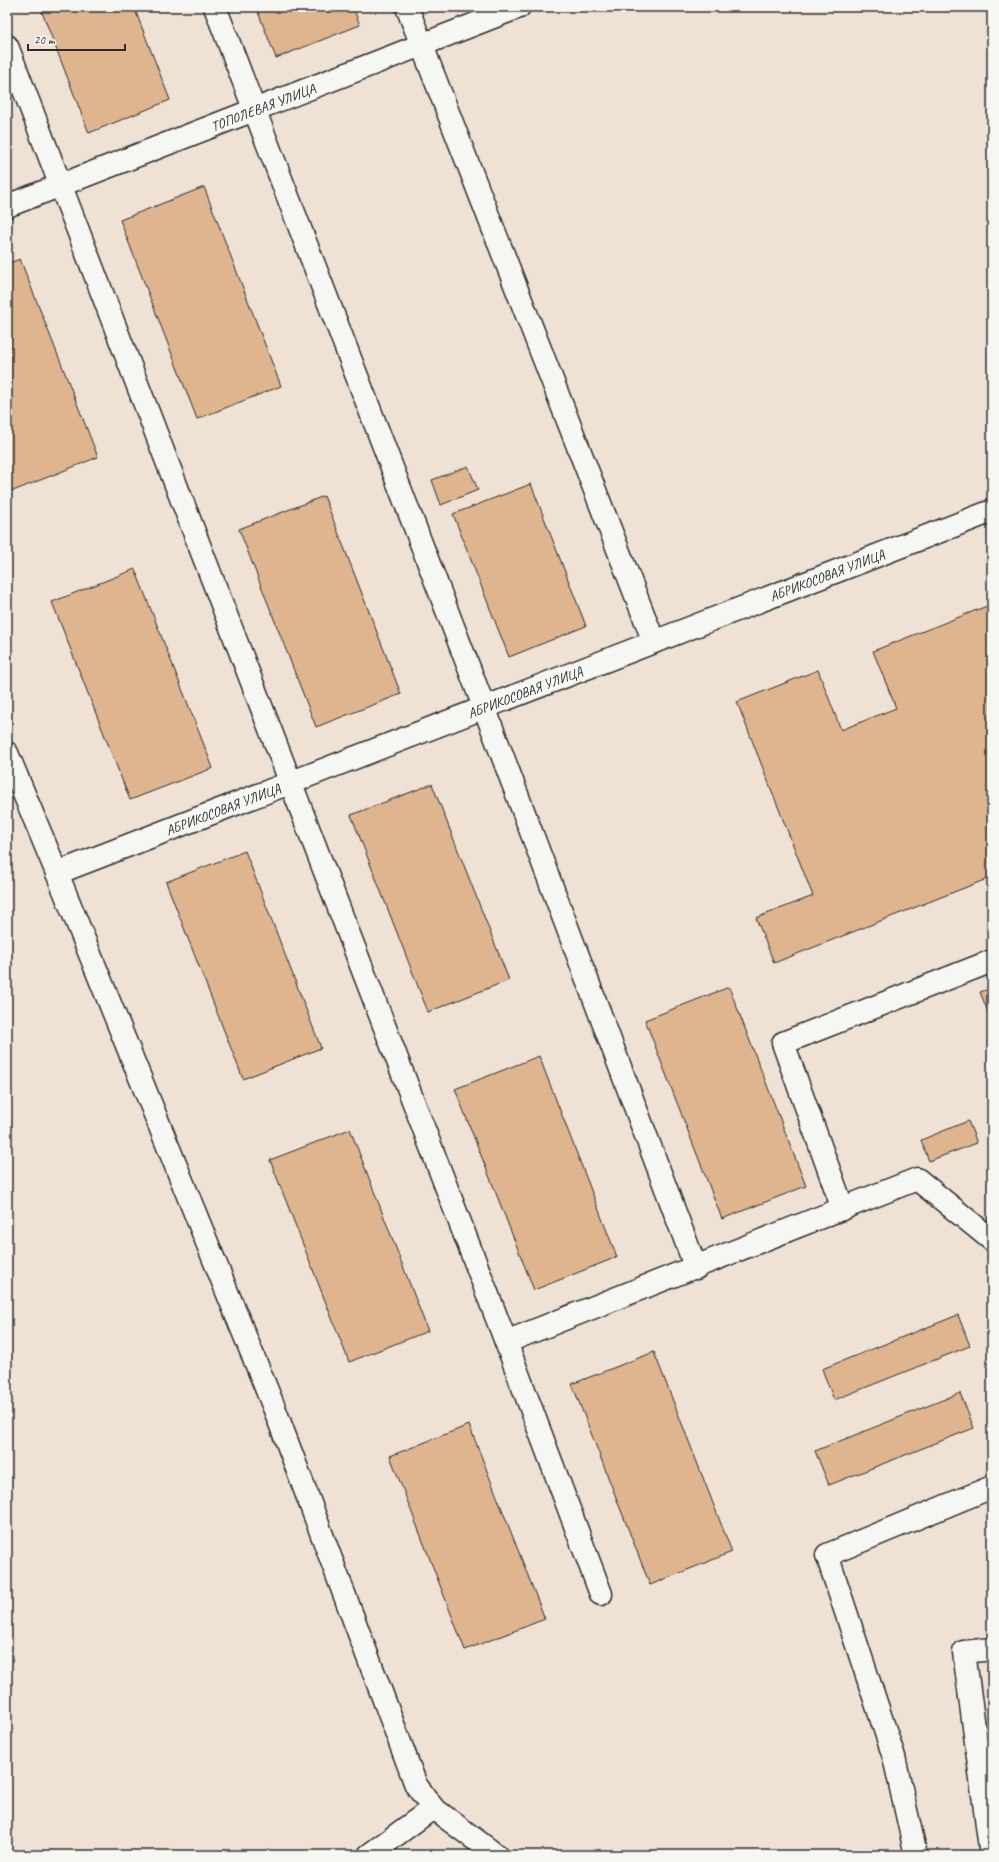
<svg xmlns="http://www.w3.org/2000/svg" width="999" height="1862" font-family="Caveat,sans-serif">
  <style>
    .building { fill: #dfb590; stroke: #2b2b2b }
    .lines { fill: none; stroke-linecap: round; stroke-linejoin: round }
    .minor-casing { stroke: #2b2b2b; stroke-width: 25 }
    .minor { stroke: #f6f6f2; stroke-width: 22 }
    .labels { text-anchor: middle; stroke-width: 3; stroke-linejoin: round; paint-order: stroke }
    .street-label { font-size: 14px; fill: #2b2b2b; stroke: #f6f6f2 }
  </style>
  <rect width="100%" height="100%" fill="#efe2d5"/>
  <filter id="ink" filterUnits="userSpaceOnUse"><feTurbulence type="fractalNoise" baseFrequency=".025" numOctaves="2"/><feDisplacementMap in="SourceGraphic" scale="8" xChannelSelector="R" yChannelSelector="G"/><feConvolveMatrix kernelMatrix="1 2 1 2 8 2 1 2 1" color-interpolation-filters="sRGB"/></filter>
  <g filter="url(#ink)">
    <g class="building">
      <polygon points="40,7 134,7 170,100 89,133"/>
      <polygon points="256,7 353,7 360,25 276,58"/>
      <polygon points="204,187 281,386 197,419 120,220"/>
      <polygon points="20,259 98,457 13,491 7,477 7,264"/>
      <polygon points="468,466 478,490 441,505 432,480"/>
      <polygon points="531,484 586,626 509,657 453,514"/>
      <polygon points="324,496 401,694 316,727 239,529"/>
      <polygon points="135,569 213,768 130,800 52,602"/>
      <polygon points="992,604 992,877 774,963 756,918 813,896 737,702 818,670 841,730 896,708 873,651"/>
      <polygon points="432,784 509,980 428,1012 351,815"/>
      <polygon points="245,851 321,1048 243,1079 166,882"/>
      <polygon points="729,987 806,1186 722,1219 645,1020"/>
      <polygon points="992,988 992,1022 980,992"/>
      <polygon points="539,1056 617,1257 534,1290 455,1089"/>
      <polygon points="968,1121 977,1143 929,1161 921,1140"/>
      <polygon points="350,1129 428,1331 349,1362 270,1160"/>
      <polygon points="958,1315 970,1346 834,1400 822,1369"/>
      <polygon points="654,1352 732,1552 650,1585 572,1384"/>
      <polygon points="960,1393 974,1428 829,1485 815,1451"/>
      <polygon points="469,1425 545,1619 465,1650 390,1456"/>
    </g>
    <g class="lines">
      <defs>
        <g id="minor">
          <polyline points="215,7 484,707 696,1268"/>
          <polyline points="407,7 654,642"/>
          <polyline points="7,46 506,1342 601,1594"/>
          <polyline points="7,206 519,7"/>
          <polyline points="7,753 57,873 275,1410 416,1785 433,1808 496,1855"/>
          <polyline points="57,873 992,511"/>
          <polyline points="843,1209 783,1043 992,961"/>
          <polyline points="506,1342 917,1179 992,1240"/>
          <polyline points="369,1855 433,1808"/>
          <polyline points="916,1855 894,1757 827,1555 992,1487"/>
          <polyline points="991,1855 964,1652 992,1649"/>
        </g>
      </defs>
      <use href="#minor" class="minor-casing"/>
      <use href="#minor" class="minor"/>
    </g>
  </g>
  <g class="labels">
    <g class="street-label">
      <text transform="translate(263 107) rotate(-21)" y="5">ТОПОЛЕВАЯ УЛИЦА</text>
      <text transform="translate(827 575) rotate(-21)" y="5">АБРИКОСОВАЯ УЛИЦА</text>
      <text transform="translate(525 692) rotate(-21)" y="5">АБРИКОСОВАЯ УЛИЦА</text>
      <text transform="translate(223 809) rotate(-21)" y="5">АБРИКОСОВАЯ УЛИЦА</text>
    </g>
  </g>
  <rect width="999" height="1862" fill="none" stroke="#f6f6f2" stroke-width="24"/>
  <rect x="12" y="12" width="975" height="1838" fill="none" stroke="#2b2b2b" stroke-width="1.5" filter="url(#ink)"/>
  <path d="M28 44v6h97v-6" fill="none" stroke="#2b2b2b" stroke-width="2"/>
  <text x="34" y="44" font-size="12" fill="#2b2b2b" stroke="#f6f6f2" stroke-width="3" paint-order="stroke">20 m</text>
</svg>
